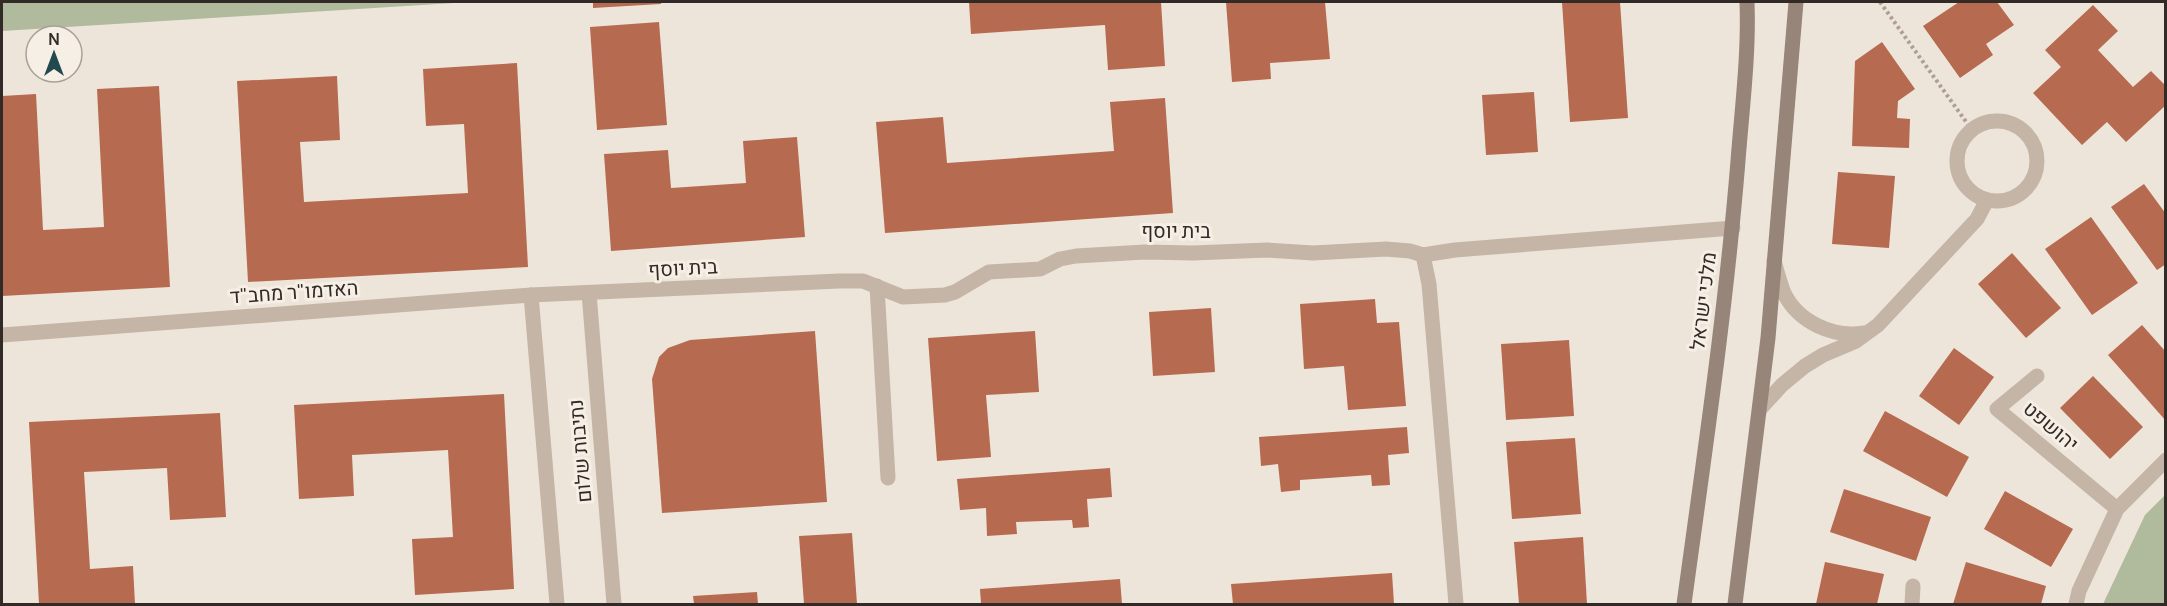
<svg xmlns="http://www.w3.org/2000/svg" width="2167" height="606" font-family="Manrope,Heebo,sans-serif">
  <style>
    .green { fill: #b0ba9c }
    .building { fill: #b66a4f }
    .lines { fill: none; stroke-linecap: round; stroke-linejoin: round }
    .path { stroke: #af9f92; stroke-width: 4; stroke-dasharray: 3 3; stroke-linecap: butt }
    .lane { stroke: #c4b5a7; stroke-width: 15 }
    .street { stroke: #c4b5a7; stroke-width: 15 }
    .secondary { stroke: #978579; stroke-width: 15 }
    .labels { text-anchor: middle; stroke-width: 6; stroke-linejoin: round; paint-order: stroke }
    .street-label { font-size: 20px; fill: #322a27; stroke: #f6efe5 }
  </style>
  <rect width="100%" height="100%" fill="#eee5da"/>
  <g class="green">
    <polygon points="2,2 470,2 2,31"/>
    <polygon points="2165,495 2165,604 2103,604 2145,515"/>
  </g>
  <g class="building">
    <polygon points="593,2 661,2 661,4 593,8"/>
    <polygon points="969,2 1161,2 1165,66 1108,70 1105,25 971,34"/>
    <polygon points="1226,2 1325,2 1330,59 1270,63 1271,79 1232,82"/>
    <polygon points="1562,2 1620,2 1628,118 1570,122"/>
    <polygon points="1959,2 1997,2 2014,25 1986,44 1993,55 1960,78 1923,26"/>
    <polygon points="2093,5 2118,31 2098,50 2133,87 2151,71 2166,86 2166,105 2126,142 2107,122 2082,145 2033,93 2061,67 2045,50"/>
    <polygon points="659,22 667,125 597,130 590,27"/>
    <polygon points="1882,42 1915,89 1898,101 1897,118 1910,119 1909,148 1852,146 1855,61"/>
    <polygon points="517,63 528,267 248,282 237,81 337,76 340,140 300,142 304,202 468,193 464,124 426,126 423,69"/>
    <polygon points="159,86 170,287 2,296 2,96 36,94 43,230 104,227 97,89"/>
    <polygon points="1534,92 1538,152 1486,155 1482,95"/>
    <polygon points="1165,98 1173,213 885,233 876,122 943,117 947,163 1114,151 1110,102"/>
    <polygon points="797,137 805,237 611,251 604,154 668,150 671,188 746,183 743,141"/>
    <polygon points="1838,172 1895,176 1889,248 1832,244"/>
    <polygon points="2144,184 2166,214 2166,264 2157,270 2111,207"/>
    <polygon points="2091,217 2138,283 2092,315 2045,249"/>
    <polygon points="2012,253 2061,308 2026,338 1978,284"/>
    <polygon points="1375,299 1377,323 1399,322 1406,406 1348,410 1344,366 1304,369 1300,304"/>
    <polygon points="1211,308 1215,372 1153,376 1149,312"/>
    <polygon points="2142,325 2166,352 2166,421 2108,355"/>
    <polygon points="815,331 827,502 662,513 652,379 659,357 668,348 690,340"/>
    <polygon points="1035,331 1039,392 986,395 991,457 937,461 928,338"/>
    <polygon points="1569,340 1574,416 1506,420 1501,344"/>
    <polygon points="1954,348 1994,377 1959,425 1919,396"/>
    <polygon points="2093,376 2143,427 2110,459 2060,408"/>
    <polygon points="504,394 514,589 415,595 412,539 453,537 448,450 352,455 354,496 299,499 294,405"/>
    <polygon points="1885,411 1969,457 1947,497 1863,451"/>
    <polygon points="220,413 226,517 170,520 167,468 84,472 90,569 133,566 135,604 39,604 29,422"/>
    <polygon points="1407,427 1409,453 1388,455 1390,485 1372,486 1371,475 1300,480 1300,490 1281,492 1278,464 1261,466 1259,437"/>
    <polygon points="1575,438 1581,514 1512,519 1506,442"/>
    <polygon points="1110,468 1112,497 1087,499 1089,527 1073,528 1072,520 1016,522 1017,534 987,536 986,508 960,510 957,479"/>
    <polygon points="1844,489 1931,517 1916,561 1830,532"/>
    <polygon points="2005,491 2073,529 2051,567 1984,529"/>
    <polygon points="852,533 857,604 804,604 799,536"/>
    <polygon points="1583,537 1587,604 1519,604 1514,542"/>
    <polygon points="1825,562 1884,574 1877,604 1816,604"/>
    <polygon points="1966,562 2046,586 2041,604 1953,604"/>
    <polygon points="1392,573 1394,604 1233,604 1231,584"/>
    <polygon points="1120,579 1122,604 981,604 980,589"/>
    <polygon points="757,592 758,604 694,604 693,596"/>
  </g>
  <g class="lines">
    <polyline class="path" points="1880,2 1972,130"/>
    <polyline class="lane" points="877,286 888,478"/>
    <g class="street">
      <circle cx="1997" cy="161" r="40"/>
      <polyline points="1423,255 1429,284 1456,604"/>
      <path d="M1774,261C1777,271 1780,283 1784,293C1798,322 1833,338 1864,333"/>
      <polyline points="589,293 614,604"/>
      <polyline points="531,295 557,604"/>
      <polyline points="2,335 531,295 839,281 863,281 903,297 945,295 955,292 989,272 1040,269 1060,259 1076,256 1145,252 1193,253 1267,250 1313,253 1386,249 1410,251 1423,255 1455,250 1733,228"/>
      <polyline points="2037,376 1997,409 2117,509"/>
      <polyline points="1760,409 1782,385 1805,366 1823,355 1856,341 1878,325 1977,219 1987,200"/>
      <polyline points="1912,604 1913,586"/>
      <polyline points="2076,604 2079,591 2117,509 2166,460"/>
    </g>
    <g class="secondary">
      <path d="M1684,604C1704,457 1726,309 1738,161C1742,108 1749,54 1747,2"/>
      <polyline points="1735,604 1768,338 1796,2"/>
    </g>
  </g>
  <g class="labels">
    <g class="street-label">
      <text x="1176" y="238">בית יוסף</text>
      <text transform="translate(683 268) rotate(-3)" y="7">בית יוסף</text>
      <text transform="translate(294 292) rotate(-4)" y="7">האדמו"ר מחב"ד</text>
      <text transform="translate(1703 301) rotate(-83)" y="7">מלכי ישראל</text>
      <text transform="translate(2051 426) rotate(40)" y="7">יהושפט</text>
      <text transform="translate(580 451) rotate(-95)" y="7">נתיבות שלום</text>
    </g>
  </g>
  <rect width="2167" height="606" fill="none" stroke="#322a27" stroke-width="6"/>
  <g transform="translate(54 54)"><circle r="28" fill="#f6efe5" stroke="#a8a099" stroke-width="1.5"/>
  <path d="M0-4.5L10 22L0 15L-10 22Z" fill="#224a4e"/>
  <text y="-9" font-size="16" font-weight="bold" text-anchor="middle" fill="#322a27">N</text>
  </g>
</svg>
